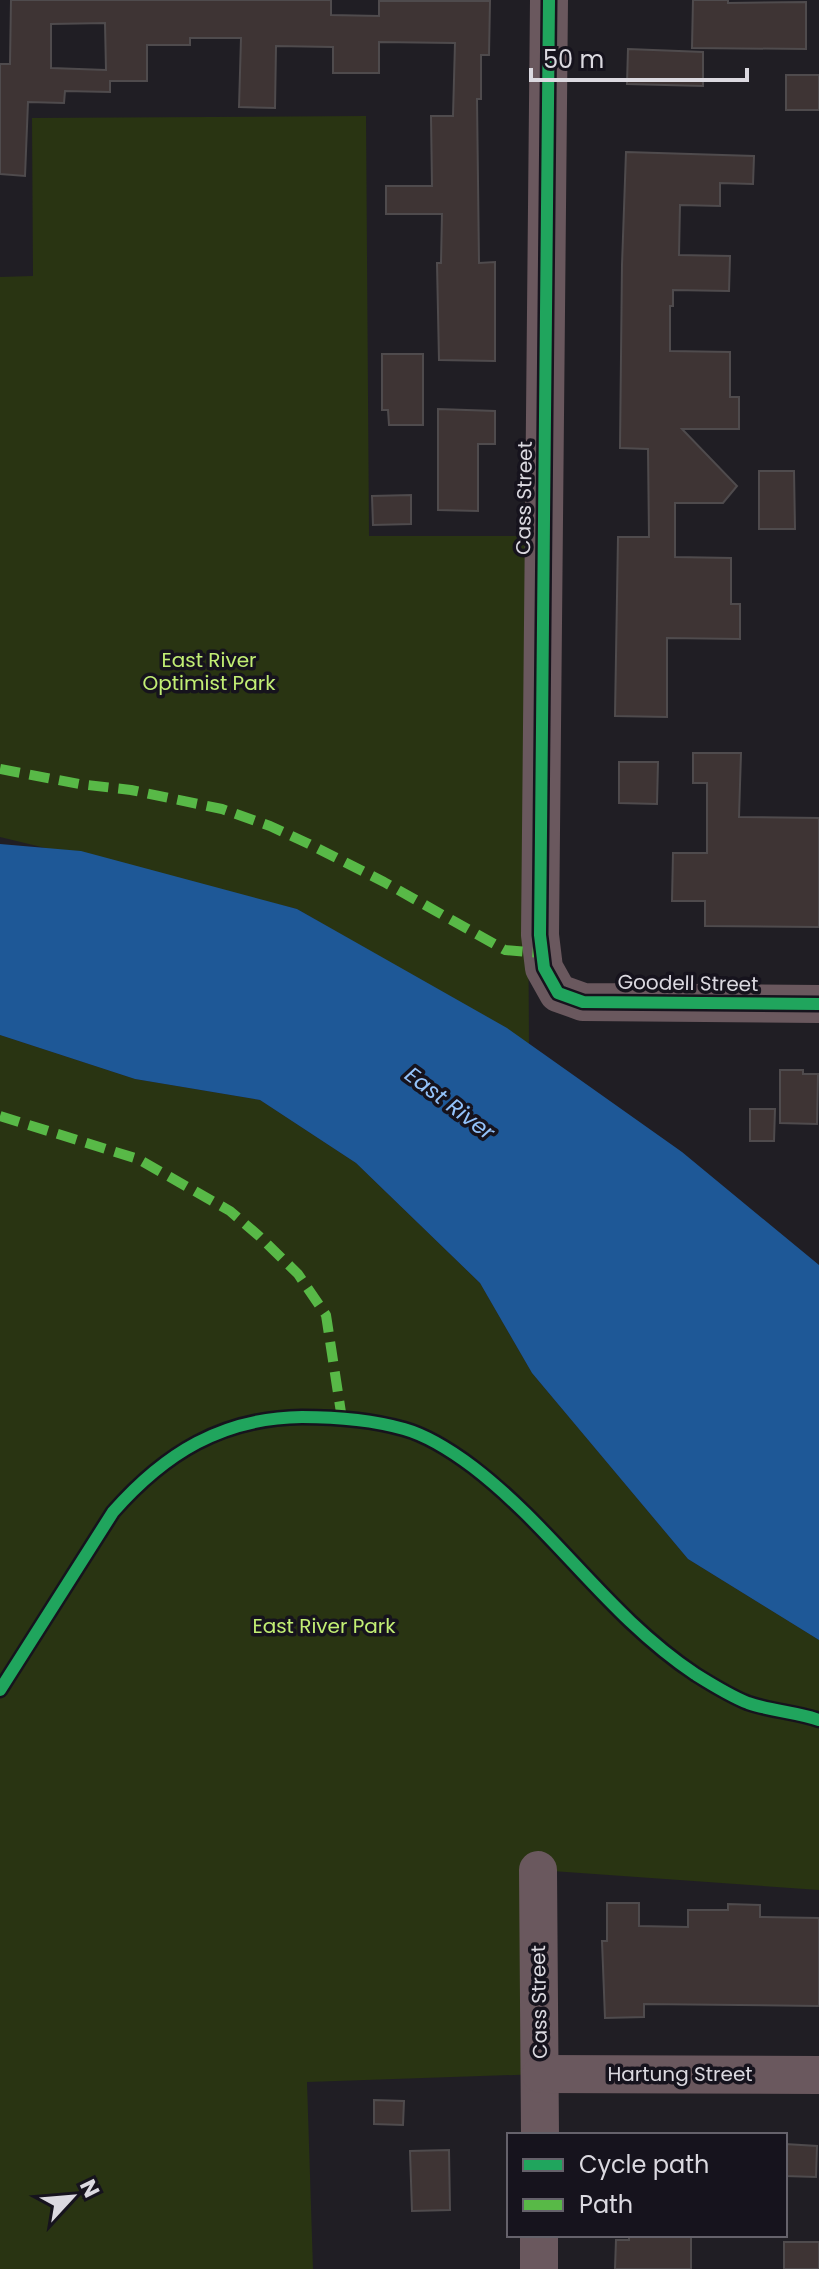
<svg xmlns="http://www.w3.org/2000/svg" width="819" height="2269" font-family="Poppins,sans-serif">
  <style>
    .green { fill: #293412 }
    .water { fill: #1e5897 }
    .building { fill: #3e3434; stroke: #4f4b4d; stroke-width: 2; fill-rule: evenodd }
    .lines { fill: none; stroke-linecap: round; stroke-linejoin: round }
    .minor { stroke: #6a585e; stroke-width: 38 }
    .quiet { stroke: #58b947; stroke-width: 10; stroke-dasharray: 20 10; stroke-linecap: butt }
    .cycleway-casing { stroke: #16131d; stroke-width: 17 }
    .cycleway { stroke: #20a55d; stroke-width: 12 }
    .labels { text-anchor: middle; stroke-width: 7; stroke-linejoin: round; paint-order: stroke }
    .street-label { font-size: 20px; fill: #dbd9e0; stroke: #16131d }
    .park-label { font-size: 20px; fill: #c2ee74; stroke: #16131d }
    .water-label { font-size: 22px; font-style: italic; fill: #94c3fb; stroke: #16131d }
  </style>
  <rect width="100%" height="100%" fill="#201e24"/>
  <g class="green">
    <polygon points="366,116 369,536 526,536 529,1044 297,909 0,837 0,277 33,276 32,118"/>
    <polygon points="0,1035 135,1079 260,1100 356,1163 480,1283 532,1373 688,1559 819,1640 819,1890 538,1870 541,2074 307,2082 313,2269 0,2269"/>
  </g>
  <polygon class="water" points="0,844 81,851 297,909 507,1028 682,1152 819,1265 819,1640 688,1559 532,1373 480,1283 356,1163 260,1100 135,1079 0,1035"/>
  <g class="building">
    <path d="M11,0H331V15L379,16V1H490L489,55H481V99H477L479,263L495,262V361L439,360L437,263H441L442,214H386V186H432L431,116H453L455,43L379,42V73H333V47L276,46L275,108L239,107L241,38H190V45H147V81H110V92L65,91L64,103L28,102L25,176L0,174V64H10ZM105,23L106,70L51,68V24Z"/>
    <polygon points="693,0 728,0 728,3 806,2 806,49 692,48"/>
    <polygon points="628,49 703,52 703,86 627,84"/>
    <rect x="786" y="75" width="33" height="35"/>
    <polygon points="626,152 754,156 753,184 720,183 720,206 680,205 679,255 730,256 729,291 673,290 673,306 670,306 670,351 730,352 730,397 739,397 739,429 682,429 737,486 723,503 675,503 675,557 731,558 731,604 740,604 740,639 667,638 667,717 615,716 618,537 649,537 648,449 620,448 622,265"/>
    <polygon points="382,354 423,354 423,425 389,425 388,410 382,410"/>
    <polygon points="438,409 495,411 495,444 478,444 478,511 438,510"/>
    <polygon points="759,471 794,471 795,529 759,529"/>
    <polygon points="411,495 411,524 373,525 372,496"/>
    <polygon points="693,753 741,753 739,817 819,818 819,927 705,926 705,901 672,901 673,853 707,853 707,783 693,783"/>
    <polygon points="619,762 658,762 657,804 619,803"/>
    <polygon points="780,1070 803,1070 803,1074 818,1074 817,1124 780,1123"/>
    <polygon points="750,1109 775,1109 774,1141 750,1141"/>
    <polygon points="607,1903 639,1903 639,1926 688,1927 688,1910 728,1910 728,1904 760,1905 760,1917 819,1918 819,2006 644,2004 644,2017 605,2018 602,1941 607,1941"/>
    <polygon points="374,2100 404,2101 403,2125 374,2124"/>
    <polygon points="785,2144 817,2146 816,2177 785,2176"/>
    <polygon points="449,2150 450,2210 412,2211 410,2151"/>
    <polygon points="629,2235 691,2235 691,2269 615,2269 616,2240 629,2240"/>
    <rect x="784" y="2242" width="35" height="27"/>
  </g>
  <g class="lines">
    <g class="minor">
      <polyline points="549,0 540,935 544,968 558,993 583,1002 819,1004"/>
      <polyline points="538,1870 540,2135"/>
      <polyline points="541,2074 819,2075"/>
      <polyline points="539,2269 539,2235"/>
    </g>
    <g class="quiet">
      <polyline points="0,769 79,784 131,790 222,809 270,826 309,844 384,882 505,950 541,953"/>
      <polyline points="0,1116 138,1159 230,1211 259,1236 298,1274 326,1315 342,1419"/>
    </g>
    <defs>
      <g id="cycleway">
        <polyline points="549,0 540,935 544,968 558,993 583,1002 819,1004"/>
        <path d="M0,1690L113,1512C165,1453 222,1418 302,1417C335,1417 372,1420 404,1429C429,1436 453,1452 473,1467C554,1529 609,1617 695,1674C711,1684 730,1696 748,1703C771,1711 796,1712 819,1720"/>
      </g>
    </defs>
    <use href="#cycleway" class="cycleway-casing"/>
    <use href="#cycleway" class="cycleway"/>
  </g>
  <g class="labels">
    <g class="street-label">
      <text transform="translate(524 498) rotate(-89)" y="7">Cass Street</text>
      <text transform="translate(688 983) rotate(1)" y="7">Goodell Street</text>
      <text transform="translate(539 2002) rotate(-91)" y="7">Cass Street</text>
      <text x="680" y="2081">Hartung Street</text>
    </g>
    <g class="park-label">
      <text x="209" y="667">East River<tspan x="209" dy="23">Optimist Park</tspan></text>
      <text x="324" y="1633">East River Park</text>
    </g>
    <g class="water-label">
      <text transform="translate(450 1103) rotate(37)" y="8">East River</text>
    </g>
  </g>
  <rect x="507" y="2133" width="280" height="104" fill="#16131d" stroke="#65626b" stroke-width="2"/>
  <rect x="523" y="2159" width="40" height="12" fill="#20a55d" stroke="#65626b" stroke-width="2"/>
  <text x="579" y="2173" font-size="24" fill="#dbd9e0">Cycle path</text>
  <rect x="523" y="2199" width="40" height="12" fill="#58b947" stroke="#65626b" stroke-width="2"/>
  <text x="579" y="2213" font-size="24" fill="#dbd9e0">Path</text>
  <g transform="translate(72 2197) rotate(64)" stroke="#16131d" stroke-width="6" paint-order="stroke">
  <path d="M0-6L14 30L0 20L-14 30Z" fill="#dbd9e0"/>
  <text y="-12" font-size="22" font-weight="bold" text-anchor="middle" fill="#dbd9e0">N</text>
  </g>
  <path d="M531 68v12h216v-12" fill="none" stroke="#dbd9e0" stroke-width="4"/>
  <text x="543" y="68" font-size="24" fill="#dbd9e0" stroke="#16131d" stroke-width="6" paint-order="stroke">50 m</text>
</svg>
